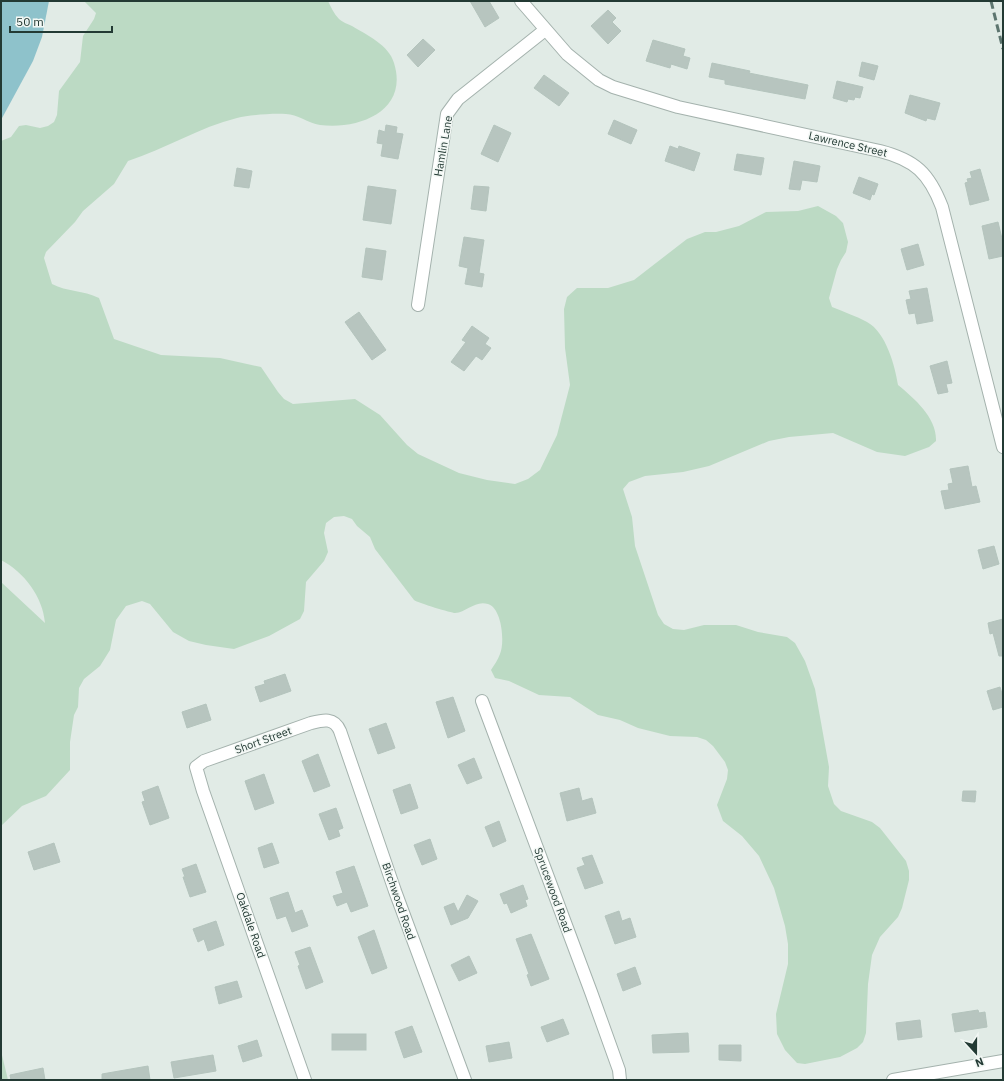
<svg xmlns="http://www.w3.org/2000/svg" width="1004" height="1081" font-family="'IBM Plex Sans',sans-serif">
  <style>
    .green { fill: #bcdac4 }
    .water { fill: #8ec2cb }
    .building { fill: #b7c5bf; stroke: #b4c4bd }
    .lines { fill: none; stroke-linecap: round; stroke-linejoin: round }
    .street-casing { stroke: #a4b2ad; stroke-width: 14 }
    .street { stroke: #fff; stroke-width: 12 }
    .rail { stroke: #5d756f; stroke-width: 3; stroke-dasharray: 8 4; stroke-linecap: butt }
    .labels { text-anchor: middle; stroke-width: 3; stroke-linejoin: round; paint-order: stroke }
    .street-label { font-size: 11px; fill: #233a34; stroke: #f2f7f4 }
  </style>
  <rect width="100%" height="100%" fill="#e1ebe6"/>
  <g class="green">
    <path d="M84,1H328C331,7 334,14 339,19C342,22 348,24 352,26C367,35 389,45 394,63C409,111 359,130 320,125C308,123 297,114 286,114C273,113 250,115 237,118C200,127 165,149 128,161L114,184L83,211L75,222L46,252L44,258L52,284C67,292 83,290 99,298L114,339L161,355L220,358L261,367L278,392L284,399L293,404L355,399L380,415L407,445L418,454L459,473L487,480L515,484L528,479L540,470L557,435L570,385L565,348L564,309L567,297L577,288H608L634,280L687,239L705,232H716L739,226L766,212L798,211L818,206L836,216L843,223L848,242L846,252L841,260L837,269L829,298L832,307C844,312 856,316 867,322C886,332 895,366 898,385C915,399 937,418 936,441L929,447L905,456L877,452L833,433L789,437L769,441L709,466L683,472L645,476L629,482L623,489L632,517L635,546L658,615L664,624L673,629L684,630L704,625H736L758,632L787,637L795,643L805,661L815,689L829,767L828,786L834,804L841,811L872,822L880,828L906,861L909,871V880L902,908L898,917L880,937L872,955L868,984L866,1033L863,1042L857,1048L840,1057L805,1064L797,1063L785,1050L777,1034L776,1014L788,964V944L785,926L774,888L759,856L742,836L723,821L717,805L727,779L728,770L725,762L713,746L706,740L697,737L670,736L638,728L620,720L598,715L570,697L539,695L509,681L495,678L491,670C494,665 498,660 500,654C505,643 502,608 488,604C475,600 467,612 455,613C452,613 418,603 414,600L375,549L370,537L357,526L352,519L344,516L334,517L326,523L324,533L328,552L324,561L306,582L304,611L300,619L269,636L234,649L206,645L189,641L173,632L150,604L142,601L126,606L116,620L110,650L100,666L84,679L79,688L78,707L74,715L70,742V770L46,796L22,806L1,826V582L45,623C43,597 24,572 1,560V141L11,137L19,126L26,125L40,128L48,126L54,122L57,115L59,91L80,62L83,36L94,19L96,13Z"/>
    <polygon points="1,1051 8,1080 1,1080"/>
  </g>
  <polygon class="water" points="1,1 49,1 42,37 33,61 1,120"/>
  <g class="building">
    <polygon points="470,1 489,1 499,18 485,27"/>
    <polygon points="608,10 616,18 612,22 621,31 608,44 591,26"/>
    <polygon points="423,39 435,50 418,67 407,55"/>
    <polygon points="653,40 685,49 683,56 690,58 687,69 671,64 670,68 646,61"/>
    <polygon points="862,62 878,66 874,80 859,76"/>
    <polygon points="712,63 750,71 749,73 808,85 805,99 725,84 725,80 709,77"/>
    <polygon points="544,75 569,93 559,106 534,88"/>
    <polygon points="837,81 863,87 860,98 855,97 854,100 848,99 847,102 833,98"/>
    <polygon points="910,95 940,103 935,120 927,118 926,121 905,113"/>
    <polygon points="614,120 637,130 631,144 608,134"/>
    <polygon points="386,125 397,127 396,133 403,134 398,159 381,156 383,144 377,143 379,130 385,132"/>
    <polygon points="494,125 511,133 498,162 481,154"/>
    <polygon points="670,146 678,149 679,146 700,153 694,171 665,161"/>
    <polygon points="737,154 764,158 761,175 734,170"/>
    <polygon points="794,161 820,166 817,182 802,180 800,190 789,189"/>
    <polygon points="237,168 252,171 249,188 234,186"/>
    <polygon points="980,169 989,200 970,205 965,183 968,182 967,179 972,178 970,172"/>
    <polygon points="859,177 878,184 874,195 872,194 870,200 853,193"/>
    <polygon points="368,186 396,190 391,224 363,220"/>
    <polygon points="474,186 489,187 486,211 471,209"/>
    <polygon points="998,222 1003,243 1003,256 989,259 982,226"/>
    <polygon points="464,237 484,240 479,273 484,274 482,287 465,284 468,268 459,266"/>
    <polygon points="918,244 924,265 907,270 901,249"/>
    <polygon points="366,248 386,251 382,280 362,277"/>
    <polygon points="927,288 933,321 917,324 915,313 909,314 906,300 911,299 909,291"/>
    <polygon points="359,312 386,350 372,360 345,322"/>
    <polygon points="472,326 489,338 485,344 491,348 482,360 476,356 464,371 451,362 466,342 462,340"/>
    <polygon points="947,361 952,383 946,384 948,392 938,394 930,366"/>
    <polygon points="968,466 972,487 976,486 980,502 945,509 941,491 949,490 948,484 953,483 950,469"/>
    <polygon points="994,546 999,564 983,569 978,550"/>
    <polygon points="1003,619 1003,656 999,656 993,633 990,634 988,623"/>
    <polygon points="285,674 291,691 260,702 255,687 265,684 264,681"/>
    <polygon points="1000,687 1003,697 1003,707 993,710 987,691"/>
    <polygon points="453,697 465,731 448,738 436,702"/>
    <polygon points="206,704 211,720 187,728 182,712"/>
    <polygon points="386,723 395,748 378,754 369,729"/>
    <polygon points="318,754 330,786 314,792 302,761"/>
    <polygon points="474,758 482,778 467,784 458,765"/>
    <polygon points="264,774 274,803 255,810 245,781"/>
    <polygon points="410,784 418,808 401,814 393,790"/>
    <polygon points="158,786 169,818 150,825 142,802 145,801 142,792"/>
    <polygon points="579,788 582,801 592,798 596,813 567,821 560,793"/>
    <polygon points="963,791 976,791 975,802 962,801"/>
    <polygon points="336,808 343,828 338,830 340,836 329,840 319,814"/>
    <polygon points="499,821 506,841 493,847 485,827"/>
    <polygon points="430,839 437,859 422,865 414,845"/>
    <polygon points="54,843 60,862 34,870 28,852"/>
    <polygon points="272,843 279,863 264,868 258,848"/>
    <polygon points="592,855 603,883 585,889 577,868 585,865 582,858"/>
    <polygon points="196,864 206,892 190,897 183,877 185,877 182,869"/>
    <polygon points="354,866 368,906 351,912 347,902 337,906 333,896 343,893 336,872"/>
    <polygon points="523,885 528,899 525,900 527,906 511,913 507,903 504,904 500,894"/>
    <polygon points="288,892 295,913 302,910 308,926 292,932 286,916 277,919 270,898"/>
    <polygon points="467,895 478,901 468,918 451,925 444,907 454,903 458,912"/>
    <polygon points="619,911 622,921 630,918 636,937 615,944 605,916"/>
    <polygon points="216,921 224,945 208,951 204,939 198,942 193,929"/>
    <polygon points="374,930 387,968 372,974 358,937"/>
    <polygon points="531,934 549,979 531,986 527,975 529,974 516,939"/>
    <polygon points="310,947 323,982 306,989 298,966 300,965 295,952"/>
    <polygon points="469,956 477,973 459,981 451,965"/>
    <polygon points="635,967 641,984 623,991 617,974"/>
    <polygon points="237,981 242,997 219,1004 215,987"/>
    <polygon points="978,1010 979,1013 985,1012 987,1027 955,1032 952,1014"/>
    <polygon points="563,1019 569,1034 547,1042 541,1027"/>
    <polygon points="920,1020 922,1037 898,1040 896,1023"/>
    <polygon points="412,1026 422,1052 404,1058 395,1032"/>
    <polygon points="688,1033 689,1052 653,1053 652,1035"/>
    <rect x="332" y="1034" width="34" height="16"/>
    <polygon points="257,1040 262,1056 243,1062 238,1046"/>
    <polygon points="509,1042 512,1058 489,1062 486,1046"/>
    <polygon points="719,1045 741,1045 741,1061 719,1060"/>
    <polygon points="213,1055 216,1071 174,1078 171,1062"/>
    <polygon points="148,1066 150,1080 102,1080 102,1074"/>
    <polygon points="43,1068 45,1080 11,1080 10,1075"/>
  </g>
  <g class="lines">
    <defs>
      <g id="street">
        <path d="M521,1L567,54L599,80L613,87L678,107L880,151C915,160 929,173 942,207L1003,447"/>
        <polyline points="418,305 447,114 458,99 545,30"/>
        <polyline points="482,701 591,992 619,1070 620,1080"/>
        <path d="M305,1080L203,791L196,767L204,761L311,723C323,720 334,717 340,731L395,891L465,1080"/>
        <polyline points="893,1080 1003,1061"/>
      </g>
    </defs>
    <use href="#street" class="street-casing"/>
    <use href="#street" class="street"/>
    <polyline class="rail" points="991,1 1003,49"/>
  </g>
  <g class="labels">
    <g class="street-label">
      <text transform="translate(848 144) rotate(13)" y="4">Lawrence Street</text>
      <text transform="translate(443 146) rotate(-80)" y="4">Hamlin Lane</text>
      <text transform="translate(263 740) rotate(-20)" y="4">Short Street</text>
      <text transform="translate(553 890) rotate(70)" y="4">Sprucewood Road</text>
      <text transform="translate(399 901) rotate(71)" y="4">Birchwood Road</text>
      <text transform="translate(251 925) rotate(71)" y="4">Oakdale Road</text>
    </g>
  </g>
  <rect width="1004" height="1081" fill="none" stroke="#233a34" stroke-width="4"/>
  <g transform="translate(976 1053) rotate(159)" stroke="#f2f7f4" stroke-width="3" paint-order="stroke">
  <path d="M0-3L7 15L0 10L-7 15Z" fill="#233a34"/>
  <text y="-6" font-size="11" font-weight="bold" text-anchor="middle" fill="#233a34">N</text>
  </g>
  <path d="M10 26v6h102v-6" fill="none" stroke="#233a34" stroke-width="2"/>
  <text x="16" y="26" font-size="12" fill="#233a34" stroke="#f2f7f4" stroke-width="3" paint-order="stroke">50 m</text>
</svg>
